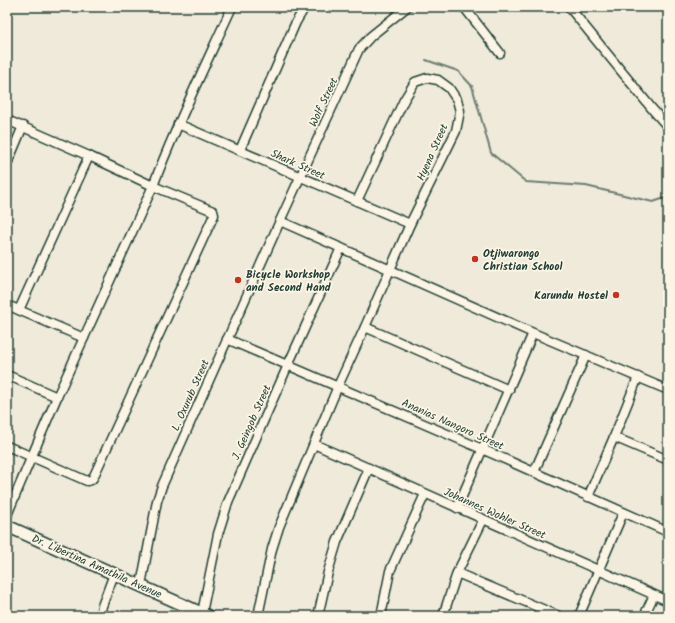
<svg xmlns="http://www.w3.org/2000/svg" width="675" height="623" font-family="Kalam,sans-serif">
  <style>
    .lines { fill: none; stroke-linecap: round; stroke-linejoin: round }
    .stream { stroke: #6c7d71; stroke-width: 2 }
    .street-casing { stroke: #1f3d34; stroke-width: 11 }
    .secondary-casing { stroke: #1f3d34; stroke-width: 14 }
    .street { stroke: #fcf5e5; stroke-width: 8 }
    .secondary { stroke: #fcf5e5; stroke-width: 11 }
    .poi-dot { fill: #c8321e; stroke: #fcf5e5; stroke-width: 1.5 }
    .labels { text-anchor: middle; stroke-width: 3.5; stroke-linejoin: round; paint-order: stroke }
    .street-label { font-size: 11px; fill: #1f3d34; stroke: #fcf5e5 }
    .poi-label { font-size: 11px; font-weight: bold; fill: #1f3d34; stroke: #fcf5e5; text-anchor: start }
  </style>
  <rect width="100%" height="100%" fill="#efeada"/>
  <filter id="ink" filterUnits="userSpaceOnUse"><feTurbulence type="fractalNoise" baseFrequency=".025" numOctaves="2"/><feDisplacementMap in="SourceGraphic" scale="8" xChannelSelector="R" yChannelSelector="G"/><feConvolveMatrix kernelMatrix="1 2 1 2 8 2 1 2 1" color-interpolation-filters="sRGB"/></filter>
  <g filter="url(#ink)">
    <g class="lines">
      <polyline class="stream" points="426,60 458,71 472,86 491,153 526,182 586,186 653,202 668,197"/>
      <defs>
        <g id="street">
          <polyline points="464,7 500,53"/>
          <polyline points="569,7 653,110 668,127"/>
          <polyline points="7,120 89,156 153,186 213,211 214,215 93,478 91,480 87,481 7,446"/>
          <polyline points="178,124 410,224"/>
          <polyline points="240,150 296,22 305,7"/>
          <polyline points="7,164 23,126"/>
          <polyline points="280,221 533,333 668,390"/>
          <polyline points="7,305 84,338"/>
          <polyline points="19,310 89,156"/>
          <polyline points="365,327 509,390"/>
          <polyline points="227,339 482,449 668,532"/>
          <polyline points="7,375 57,397"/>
          <polyline points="614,437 668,460"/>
          <polyline points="314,444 668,601"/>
          <polyline points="534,472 586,355"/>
          <polyline points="588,497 614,437 638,377"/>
          <polyline points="457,508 533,333"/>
          <path d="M7,515L57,397L153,186C176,125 205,66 232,7"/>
          <polyline points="457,573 559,616"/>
          <polyline points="141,585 157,501 162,486 280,221 359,49 371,36 407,7"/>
          <polyline points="202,613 218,534 228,502 288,365 341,248"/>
          <polyline points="100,616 102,606 114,574"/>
          <polyline points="258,616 272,549 279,527 338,386 365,327 410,224 456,131 460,111 457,100 449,88 438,80 427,78 415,82 404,100 357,201"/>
          <polyline points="318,616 328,572 337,542 369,468"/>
          <polyline points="381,616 390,571 425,494"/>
          <polyline points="443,616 457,573 483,520"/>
          <polyline points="579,616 623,513"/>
          <polyline points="644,616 654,595"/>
        </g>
        <polyline id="secondary" points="7,526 208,616"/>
      </defs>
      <use href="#street" class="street-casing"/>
      <use href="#secondary" class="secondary-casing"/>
      <use href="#street" class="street"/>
      <use href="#secondary" class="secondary"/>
    </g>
  </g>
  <g class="poi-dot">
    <circle cx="475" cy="259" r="4"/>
    <circle cx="238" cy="280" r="4"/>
    <circle cx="616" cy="295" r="4"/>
  </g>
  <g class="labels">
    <g class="street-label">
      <text transform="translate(323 102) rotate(-65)" y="4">Wolf Street</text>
      <text transform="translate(432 152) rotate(-66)" y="4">Hyena Street</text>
      <text transform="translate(298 164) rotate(24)" y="4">Shark Street</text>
      <text transform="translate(190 395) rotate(-66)" y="4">L. Oxurub Street</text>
      <text transform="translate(251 422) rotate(-66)" y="4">J. Geingob Street</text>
      <text transform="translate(453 424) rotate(24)" y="4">Ananias Nangoro Street</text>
      <text transform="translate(495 513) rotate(24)" y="4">Johannes Wohler Street</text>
      <text transform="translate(97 566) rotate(24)" y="4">Dr. Libertina Amathila Avenue</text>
    </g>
    <g class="poi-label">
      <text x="483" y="257">Otjiwarongo<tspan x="483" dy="13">Christian School</tspan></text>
      <text x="246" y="278">Bicycle Workshop<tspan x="246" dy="13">and Second Hand</tspan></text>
      <text x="608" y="299" text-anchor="end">Karundu Hostel</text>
    </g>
  </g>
  <rect width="675" height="623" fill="none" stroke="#fcf5e5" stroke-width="24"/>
  <rect x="12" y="12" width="651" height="599" fill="none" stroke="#1f3d34" stroke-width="1.5" filter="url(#ink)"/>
</svg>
